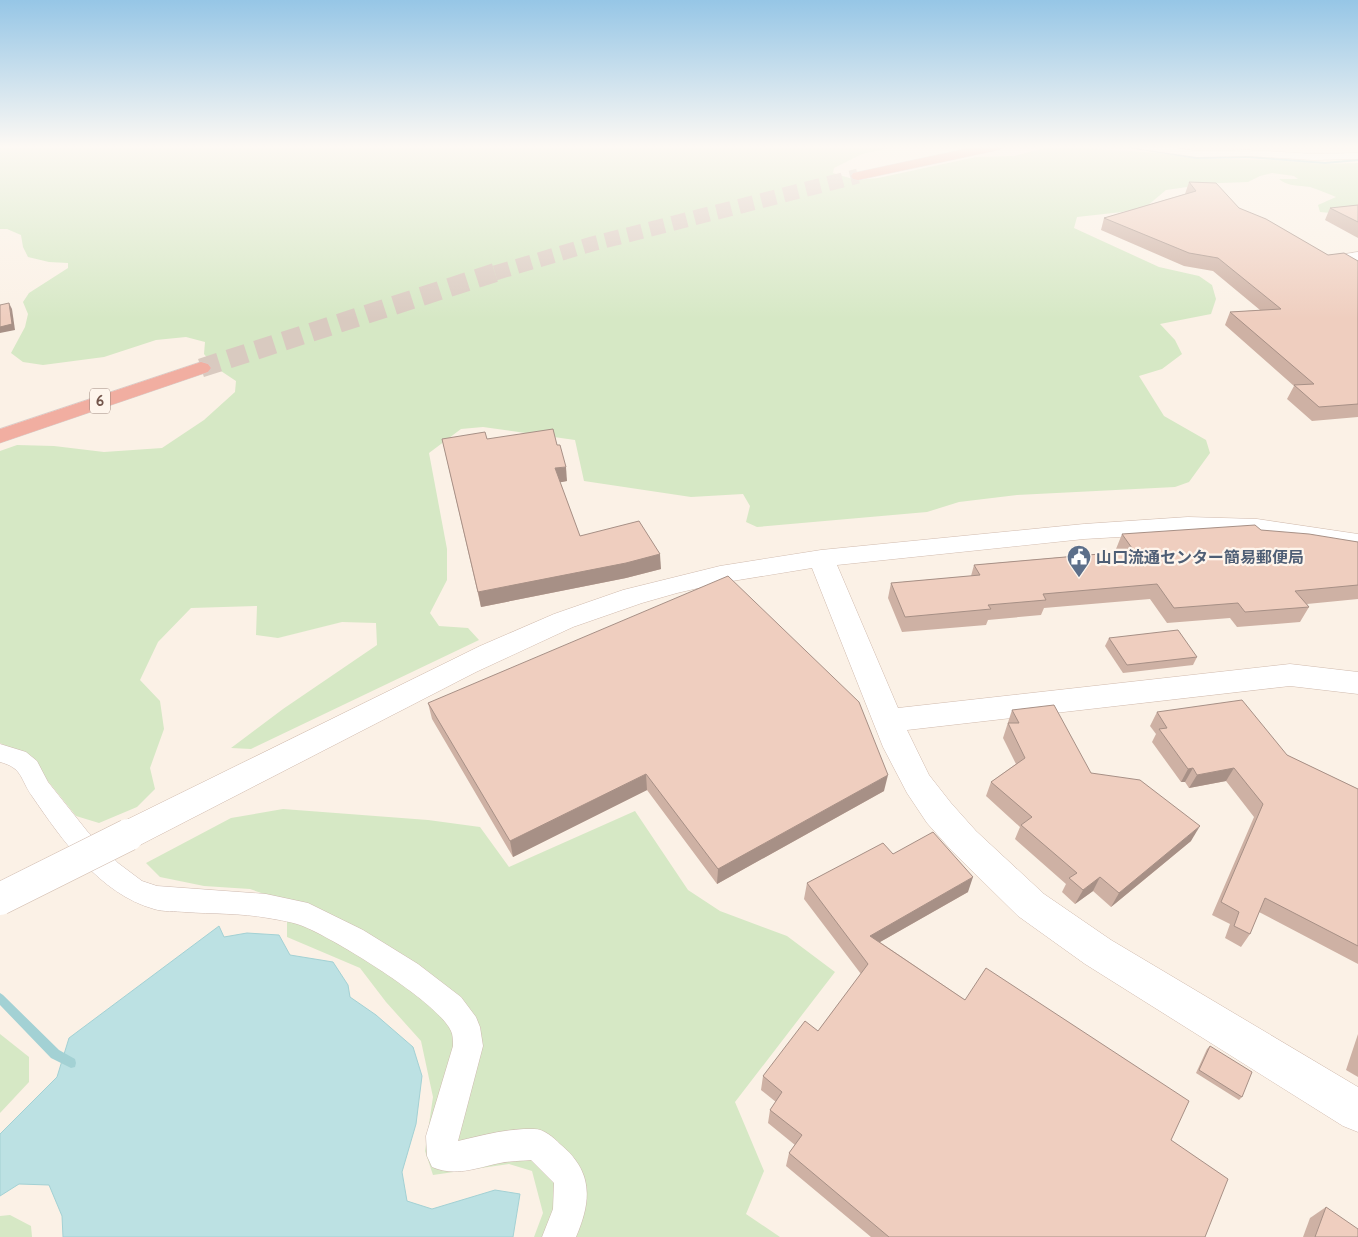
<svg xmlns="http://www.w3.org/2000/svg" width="1358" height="1237" font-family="Cabin,'Noto Sans JP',sans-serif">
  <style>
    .green { fill: #d6e8c5 }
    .water { fill: #bce1e3; stroke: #a3d1d4 }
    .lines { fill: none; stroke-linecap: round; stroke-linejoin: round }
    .stream { fill: #a3d1d4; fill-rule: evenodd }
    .highway-tunnel-far1 { stroke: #d9cac0; stroke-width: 15; stroke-dasharray: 15 8; stroke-linecap: butt }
    .highway-tunnel { stroke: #d9cac0; stroke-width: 19; stroke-dasharray: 19 10; stroke-linecap: butt }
    .street-casing { stroke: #cebab0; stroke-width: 1 }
    .secondary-casing { stroke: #d0baad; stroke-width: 1 }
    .highway-casing { stroke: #d8d0cd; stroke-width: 1 }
    .street { fill: #fff; fill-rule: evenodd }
    .secondary { fill: #fff; fill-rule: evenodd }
    .highway { fill: #f1aea1; fill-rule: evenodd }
    .secondary-bridge-casing { stroke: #d0baad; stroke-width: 33; stroke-linecap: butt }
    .secondary-bridge { stroke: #fff; stroke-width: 32 }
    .wall { fill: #ceb1a4 }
    .shaded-wall { fill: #a79086 }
    .building { fill: #efcebf; stroke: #a79086 }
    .labels { text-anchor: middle; stroke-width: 4.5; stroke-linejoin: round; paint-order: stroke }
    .shield { fill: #fef5ec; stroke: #9d867c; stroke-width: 1 }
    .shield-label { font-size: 15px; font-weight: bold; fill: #73564c }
    .service-label { font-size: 16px; font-weight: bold; fill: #4e5e75; stroke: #fef5ec; text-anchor: start }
  </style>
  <rect width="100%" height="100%" fill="#fbf1e6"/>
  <g class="green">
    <path d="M0,146H899L862,154L834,168L833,173L856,180L878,178L976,157L1014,156L1052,146L1158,153L1198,159L1272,160L1322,164L1358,163V209L1331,213L1320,212L1318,205L1336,197C1327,193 1319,190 1310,187C1299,185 1288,187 1279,179H1298L1294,176L1272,173L1260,176L1248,182L1193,184L1187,187L1166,190L1147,206L1122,212L1077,217L1074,228L1159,267L1199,276L1212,285L1216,299L1211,314L1160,324L1175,340L1182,354L1162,369L1139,376L1164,416L1206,440L1210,453L1189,482L1175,487L1017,495L959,502L927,512L757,527L746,522L750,506L743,494L691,497L584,481L575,440L483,427L461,429L429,453L447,549V580L430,613L439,626L468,628L479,640L251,749L231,748L283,709L377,645L376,623L342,622L278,638L256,635L257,606L191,608L158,642L140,680L160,701L164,729L150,768L155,789L137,807L99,823L76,816L31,760L0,743V451L17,445L54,446L104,452L162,448L204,420L235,392L236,381L215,367L204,354L205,342L186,337L156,340L104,357L43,365L23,362L11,353L25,327L28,314L23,302L29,293L68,268V263L49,262L28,257L23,247L21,235L7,229H0Z"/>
    <polygon points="283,809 428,820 480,827 509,867 635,811 688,890 720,911 787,936 835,972 735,1102 764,1171 746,1214 780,1237 534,1237 543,1213 532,1171 509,1164 433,1175 425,1151 433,1097 421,1041 386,1002 360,968 287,937 287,902 250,889 204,886 160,877 146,863 231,818"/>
    <polygon points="0,1034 29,1057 29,1082 0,1113"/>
    <polygon points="10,1215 31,1226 32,1237 0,1237 0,1216"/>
  </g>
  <polygon class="water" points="219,926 224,937 247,933 279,935 290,955 333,962 348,985 350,997 376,1015 413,1047 422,1076 416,1124 402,1172 407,1201 432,1209 495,1190 520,1194 513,1237 63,1237 62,1216 49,1185 19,1184 0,1196 0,1134 57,1077 69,1038"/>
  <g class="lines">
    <g class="stream">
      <polygon points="1117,146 1125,146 1196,157 1248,156 1325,162 1358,159 1358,161 1325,164 1248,158 1196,159"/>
      <polygon points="0,993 3,995 59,1050 75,1059 76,1063 75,1067 71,1068 51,1058 0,1005"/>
    </g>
    <polyline class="highway-tunnel-far1" points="495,273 592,244 858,176"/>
    <polyline class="highway-tunnel" points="201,368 500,271"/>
    <defs>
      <g id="street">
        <polygon points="1135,146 1161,146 1197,151 1248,150 1313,154 1358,153 1358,159 1313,160 1248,156 1197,157 1140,149"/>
        <polygon points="1358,252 1358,260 1349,261 1358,266 1358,276 1332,259 1334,256"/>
        <path d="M0,744L26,752L37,761L48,782L87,831L118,863L142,881L157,886L266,894L308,903L363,930L418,964L461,997L476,1017L480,1027L483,1046L458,1141C483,1135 509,1128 534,1129C544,1129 553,1137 560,1144C593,1171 592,1200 576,1237H542L553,1209L554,1183L531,1160C521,1161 510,1161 500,1163C476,1168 455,1177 432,1167L427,1156L426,1136L453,1046C453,1041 453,1035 451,1031C438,1002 336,940 305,927C294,922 279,920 268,918C241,913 212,914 185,912C175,911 164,912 154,909C100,894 62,840 32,796C20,779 23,768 0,762Z"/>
      </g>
      <polygon id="secondary" points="1188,517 1257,519 1358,534 1358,550 1257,535 1188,533 1084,539 837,565 898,708 1290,664 1358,672 1358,694 1290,686 907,730 929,775 951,803 976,831 1044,894 1111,940 1358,1087 1358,1132 1343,1126 1085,964 1018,916 952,851 927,823 907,793 883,747 812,568 720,583 677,593 642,603 573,627 476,672 140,845 128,849 116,845 111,835 116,825 480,646 554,614 623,590 720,566 821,550 1084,524"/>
      <g id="highway">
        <polygon points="979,146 1005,146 998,150 858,180 853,179 851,176 853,173 858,172"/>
        <polygon points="201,362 208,364 211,368 208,372 0,443 0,429"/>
      </g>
    </defs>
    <use href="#street" class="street-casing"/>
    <use href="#secondary" class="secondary-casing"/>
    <use href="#highway" class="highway-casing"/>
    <use href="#street" class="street"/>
    <use href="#secondary" class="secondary"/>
    <use href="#highway" class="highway"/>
    <defs>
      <polyline id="secondary-bridge" points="0,899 128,835"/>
    </defs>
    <use href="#secondary-bridge" class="secondary-bridge-casing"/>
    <use href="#secondary-bridge" class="secondary-bridge"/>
  </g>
  <g class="wall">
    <polygon points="1189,182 1328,255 1358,261 1358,417 1312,421 1287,399 1294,386 1225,325 1230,312 1260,310 1213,271 1184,266 1101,230 1104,218 1185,194"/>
    <polygon points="1358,205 1358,238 1325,220 1330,208"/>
    <polygon points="442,439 487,439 567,481 560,482 580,536 661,569 626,578 481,607"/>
    <polygon points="1261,530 1358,542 1358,599 1307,604 1309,607 1300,622 1237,627 1230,618 1167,623 1150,599 1044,608 1041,615 988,620 986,625 902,632 888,598 891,583 971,576 974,565 1119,552 1116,549 1122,534"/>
    <polygon points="1109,638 1197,657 1193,665 1123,673 1105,646"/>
    <polygon points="428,703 884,791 717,884 647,790 513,857 432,719"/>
    <polygon points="1012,710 1091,773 1191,841 1111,907 1093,891 1075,904 1062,892 1066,884 1015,839 1020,827 986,796 991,782 1016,764 1003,738"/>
    <polygon points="1157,712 1287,755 1358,789 1358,964 1259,912 1250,934 1241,947 1225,938 1230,924 1212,915 1254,817 1226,781 1189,788 1185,782 1181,782 1152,742 1156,734 1150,726"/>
    <polygon points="893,854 968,892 880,942 1171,1140 1205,1237 871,1237 786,1166 789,1153 795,1145 768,1123 770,1110 776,1102 761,1090 763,1076 818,1031 861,974 804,899 807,883"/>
    <polygon points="1358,1034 1358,1077 1346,1070"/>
    <polygon points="1210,1046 1242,1097 1239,1100 1196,1073 1207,1049"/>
    <polygon points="1326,1207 1358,1237 1303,1237 1310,1218"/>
  </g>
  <g class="shaded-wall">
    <polygon points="9,303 12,309 15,330 0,333 0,327"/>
    <polygon points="566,467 567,481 557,483 555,468"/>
    <polygon points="660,554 661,569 626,578 481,607 478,592"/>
    <polygon points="1193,768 1185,782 1181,782 1188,769"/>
    <polygon points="1234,768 1226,781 1189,788 1197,775"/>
    <polygon points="646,774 647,790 513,857 510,841"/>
    <polygon points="888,775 884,791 717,884 718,869"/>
    <polygon points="1200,826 1191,841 1111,907 1119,893"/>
    <polygon points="973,877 968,892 866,950 870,936"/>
    <polygon points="1100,877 1093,891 1075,904 1083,890"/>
  </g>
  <g class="building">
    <polygon points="1189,182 1216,183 1239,208 1266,219 1328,255 1344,253 1358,261 1358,404 1319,407 1294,385 1314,384 1230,312 1281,309 1218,258 1189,253 1104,218 1196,191"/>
    <polygon points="1358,205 1358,222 1330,208"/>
    <polygon points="9,303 12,324 0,327 0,305"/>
    <polygon points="553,429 557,445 560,445 566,467 555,468 580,536 639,521 660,554 626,563 478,592 442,439 485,432 487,439"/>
    <polygon points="1255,525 1261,530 1309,534 1358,542 1358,585 1295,591 1309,607 1245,612 1238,603 1174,608 1157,584 1043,594 1046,600 988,605 991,609 905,617 891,583 980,575 974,565 1134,551 1122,534"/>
    <polygon points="728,576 859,702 888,775 718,869 646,774 510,841 428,703"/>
    <polygon points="1178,630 1197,657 1127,665 1109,638"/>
    <polygon points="1242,700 1287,755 1358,789 1358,946 1265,898 1250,934 1234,926 1239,912 1221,902 1263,804 1234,768 1197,775 1193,768 1188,769 1159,729 1167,728 1157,712"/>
    <polygon points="1054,705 1091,773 1140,780 1200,826 1119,893 1100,877 1083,890 1069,878 1077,873 1021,825 1032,817 991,782 1025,758 1008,723 1019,723 1012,710"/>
    <polygon points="933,832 973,877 870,936 965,1000 986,968 1189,1101 1171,1140 1228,1179 1205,1237 889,1237 789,1153 802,1135 770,1110 782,1092 763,1076 805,1021 818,1031 868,964 807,883 883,843 893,854"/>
    <polygon points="1210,1046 1252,1072 1242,1097 1199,1070"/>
    <polygon points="1326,1207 1358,1229 1358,1237 1315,1237"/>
  </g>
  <linearGradient id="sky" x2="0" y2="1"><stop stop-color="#96c6e6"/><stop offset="0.46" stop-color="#fdf9f4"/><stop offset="1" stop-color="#fdf9f4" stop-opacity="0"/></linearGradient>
  <rect width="1358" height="319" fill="url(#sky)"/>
  <defs>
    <symbol id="civic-pin" viewBox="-11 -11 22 30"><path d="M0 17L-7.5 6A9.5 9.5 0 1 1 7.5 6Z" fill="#5c6f8a" stroke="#fef5ec"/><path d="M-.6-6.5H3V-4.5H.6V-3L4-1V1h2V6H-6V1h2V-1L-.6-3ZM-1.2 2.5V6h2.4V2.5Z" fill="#fff"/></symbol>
  </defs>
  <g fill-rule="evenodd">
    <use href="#civic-pin" x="1065" y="543" width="28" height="38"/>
  </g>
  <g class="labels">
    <rect class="shield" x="90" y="388.5" width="20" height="25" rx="4"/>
    <g class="shield-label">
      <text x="100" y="406">6</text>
    </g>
    <g class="service-label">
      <text x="1096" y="563">山口流通センター簡易郵便局</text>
    </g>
  </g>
</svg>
